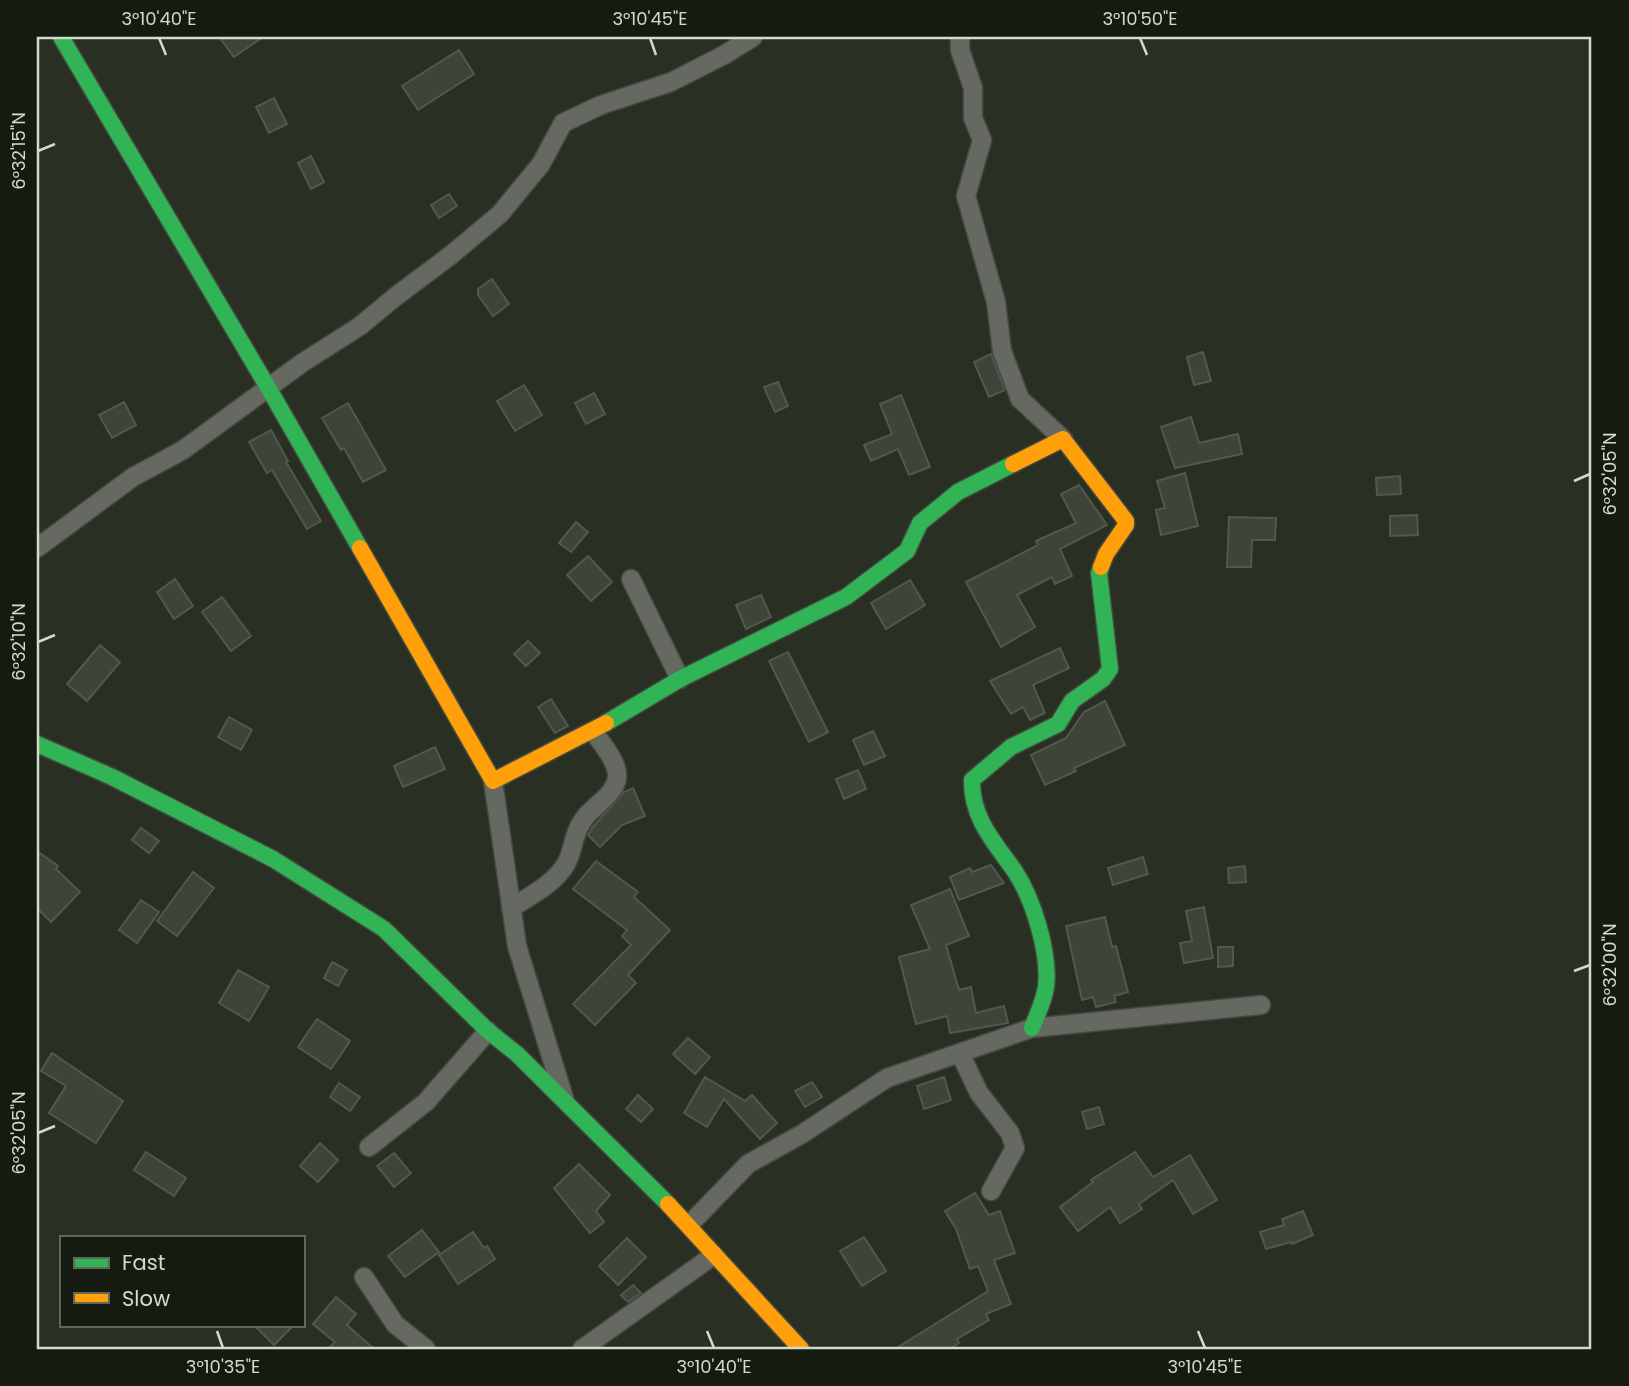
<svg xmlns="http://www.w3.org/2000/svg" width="1629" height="1386" font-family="Poppins,sans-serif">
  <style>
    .building { fill: #3e443a; stroke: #53584e; stroke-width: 2 }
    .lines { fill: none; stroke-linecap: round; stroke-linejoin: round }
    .street-casing { stroke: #444a3f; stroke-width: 21 }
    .fast-casing { stroke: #444a3f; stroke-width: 19 }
    .slow-casing { stroke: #444a3f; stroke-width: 19 }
    .street { stroke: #656962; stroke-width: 18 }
    .fast { stroke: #30b455; stroke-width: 16 }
    .slow { stroke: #ff9f0a; stroke-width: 16 }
    .ticks { fill: none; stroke: #d3dbcc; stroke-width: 2.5 }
    .neatline { fill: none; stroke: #d3dbcc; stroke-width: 2.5 }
    .ticks-label { font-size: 18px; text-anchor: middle; fill: #d3dbcc }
  </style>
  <rect width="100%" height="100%" fill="#292f23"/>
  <g class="building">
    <polygon points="219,37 263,37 234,57"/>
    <polygon points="459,50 474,74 418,110 402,86"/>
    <polygon points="274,98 287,124 269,133 256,107"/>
    <polygon points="311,156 324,182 311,189 298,163"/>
    <polygon points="449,194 457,206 439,218 431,205"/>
    <polygon points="492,279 509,304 493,316 478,295 478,289"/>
    <polygon points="1203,352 1211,381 1194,385 1187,357"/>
    <polygon points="991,354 1005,390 989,397 974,362"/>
    <polygon points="778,382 788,406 775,412 764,387"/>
    <polygon points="524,385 542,415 515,431 497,401"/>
    <polygon points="594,393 605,414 586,424 575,403"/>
    <polygon points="901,395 930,467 909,475 898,449 871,461 864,445 892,434 880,404"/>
    <polygon points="124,402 136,425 112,438 99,415"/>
    <polygon points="348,403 386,470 363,482 344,448 341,450 322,418"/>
    <polygon points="1191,417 1199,443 1238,434 1242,454 1175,468 1161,427"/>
    <polygon points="271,430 288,461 286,462 321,521 307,529 272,470 267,473 249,442"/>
    <polygon points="1185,473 1198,526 1161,535 1156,510 1165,508 1157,481"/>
    <polygon points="1400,476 1401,494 1377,495 1376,478"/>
    <polygon points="1079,485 1107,525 1060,549 1072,576 1055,584 1052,577 1017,595 1035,627 1001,647 966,582 1038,545 1036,541 1076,523 1061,494"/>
    <polygon points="1417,515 1418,535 1390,536 1390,516"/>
    <polygon points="1229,517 1276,518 1275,540 1252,540 1251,567 1227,567"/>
    <polygon points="576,522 588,532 571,552 559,543"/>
    <polygon points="588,556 612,582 591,601 567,575"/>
    <polygon points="175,579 193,606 174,619 157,592"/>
    <polygon points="910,580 925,605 886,629 871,603"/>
    <polygon points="761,595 771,617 746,629 736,605"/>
    <polygon points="222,597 251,636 231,651 202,612"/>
    <polygon points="528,641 540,653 526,666 514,654"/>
    <polygon points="100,645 120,662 87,701 67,684"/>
    <polygon points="1060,648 1069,668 1033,685 1045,713 1030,720 1023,707 1011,714 990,681"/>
    <polygon points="788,652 828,732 809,742 769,661"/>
    <polygon points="551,699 568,726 555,733 538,707"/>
    <polygon points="1105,701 1125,745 1074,768 1076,771 1045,785 1031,755 1066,738 1084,712"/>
    <polygon points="229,717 252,730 241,750 218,737"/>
    <polygon points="873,731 885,756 864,765 853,740"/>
    <polygon points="435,747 445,769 403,787 394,766"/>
    <polygon points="858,770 866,789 844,799 836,779"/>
    <polygon points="633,788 645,816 622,825 600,847 588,835 592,828 624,792"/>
    <polygon points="141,828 159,841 149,853 132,840"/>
    <polygon points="37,851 58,866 56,869 80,892 51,922 37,908"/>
    <polygon points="1143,857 1148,874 1113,885 1108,868"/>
    <polygon points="596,861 638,892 634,897 670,930 628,975 636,983 595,1025 573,1004 631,945 622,936 627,930 573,889"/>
    <polygon points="991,865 1004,883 959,900 950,877 970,868 972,872"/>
    <polygon points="1245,866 1246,882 1229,883 1228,868"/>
    <polygon points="193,872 214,888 177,936 157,921"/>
    <polygon points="950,889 969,936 946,945 959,990 971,987 976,1013 1004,1006 1008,1023 950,1033 947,1016 916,1024 899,957 930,949 911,905"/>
    <polygon points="141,900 159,912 137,943 119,930"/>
    <polygon points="1204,907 1213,958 1184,963 1180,943 1192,941 1186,911"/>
    <polygon points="1105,917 1112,947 1116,946 1128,992 1114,996 1116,1002 1096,1007 1093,997 1082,1000 1066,926"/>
    <polygon points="1218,947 1233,947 1233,966 1218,967"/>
    <polygon points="332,962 347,970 338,986 324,978"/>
    <polygon points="238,970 269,987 249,1021 219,1003"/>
    <polygon points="317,1019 350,1041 331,1069 298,1047"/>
    <polygon points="688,1038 710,1057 695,1074 673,1054"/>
    <polygon points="52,1053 123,1101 96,1143 49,1113 66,1086 41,1071"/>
    <polygon points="705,1077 745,1101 752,1095 777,1123 760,1139 724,1099 707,1127 684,1113"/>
    <polygon points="944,1077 951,1100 924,1109 917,1086"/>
    <polygon points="812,1082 822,1097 805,1107 795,1091"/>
    <polygon points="339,1083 360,1097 350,1111 330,1097"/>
    <polygon points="638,1095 653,1109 641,1122 626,1109"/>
    <polygon points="1099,1107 1104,1124 1087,1129 1082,1112"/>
    <polygon points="320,1143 338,1160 318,1182 300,1166"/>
    <polygon points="146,1152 186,1178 174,1196 134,1170"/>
    <polygon points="1135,1152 1153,1177 1190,1155 1217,1200 1193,1214 1173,1180 1139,1204 1142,1209 1120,1223 1110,1207 1078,1231 1060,1207 1093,1182 1091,1180"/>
    <polygon points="394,1153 411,1173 394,1187 377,1166"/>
    <polygon points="579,1164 610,1195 596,1211 604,1222 590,1233 554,1188"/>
    <polygon points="975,1193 989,1215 1000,1211 1015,1253 994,1260 1011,1304 986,1314 989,1320 957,1339 959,1343 950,1349 895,1349 988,1291 978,1266 970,1269 956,1229 945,1211"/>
    <polygon points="1303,1211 1313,1235 1292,1244 1291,1242 1266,1249 1260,1232 1284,1225 1282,1219"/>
    <polygon points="422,1230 439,1252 405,1277 388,1256"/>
    <polygon points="473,1232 484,1248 487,1246 495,1259 458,1284 439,1255"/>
    <polygon points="864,1237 886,1271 862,1286 840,1251"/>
    <polygon points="627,1238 646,1257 618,1285 599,1266"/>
    <polygon points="633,1285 641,1293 628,1302 621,1295"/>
    <polygon points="336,1297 356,1314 347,1325 374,1349 328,1349 335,1342 313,1324"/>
    <polygon points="254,1325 294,1325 274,1345"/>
  </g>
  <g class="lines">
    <defs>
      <g id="street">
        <polyline points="960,37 960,50 973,88 973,118 982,140 966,196 996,302 1002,351 1020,399 1063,439"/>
        <polyline points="37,548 133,477 183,450 302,363 360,326 395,297 451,255 500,214 541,164 563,123 601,105 671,82 724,55 753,37"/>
        <polyline points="631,579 680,679"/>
        <polyline points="493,781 517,946 564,1098"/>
        <path d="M511,908C530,896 554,884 566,864C575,848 572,832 587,815C598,803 619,791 617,773C615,758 601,743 593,731"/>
        <polyline points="960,1053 979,1093 1010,1133 1015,1148 991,1191"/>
        <polyline points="369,1147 426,1102 488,1031"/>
        <polyline points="689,1225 748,1164 802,1134 887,1078 1032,1028 1261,1005"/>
        <polyline points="364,1277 395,1324 426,1349"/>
        <polyline points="582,1349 714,1255"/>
      </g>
      <g id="fast">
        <polyline points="61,37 269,389 360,548"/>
        <polyline points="606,723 680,679 846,597 907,551 920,523 958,492 1013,464"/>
        <polyline points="37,744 112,777 273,859 384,929 488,1031 517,1054 668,1204"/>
        <path d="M1032,1028C1037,1015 1044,1001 1046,987C1050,953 1033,898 1014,870C994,842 971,817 972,780L1011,747L1058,724L1072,701L1103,679L1110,669L1099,573L1101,567"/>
      </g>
      <g id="slow">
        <polyline points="1013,464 1063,439 1126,521 1126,525 1106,554 1101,567"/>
        <polyline points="360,548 493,781 606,723"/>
        <polyline points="668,1204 801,1349"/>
      </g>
    </defs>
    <use href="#street" class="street-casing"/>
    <use href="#fast" class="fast-casing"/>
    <use href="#slow" class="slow-casing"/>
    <use href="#street" class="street"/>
    <use href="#fast" class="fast"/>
    <use href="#slow" class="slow"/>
  </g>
  <path class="ticks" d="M159,38L166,55M650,38L656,55M1140,38L1147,55M38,151L55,144M1574,481L1590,474M38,642L55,635M1574,971L1590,965M38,1133L55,1126M217,1331L223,1348M707,1331L714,1348M1198,1331L1205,1348"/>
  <rect width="1629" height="1386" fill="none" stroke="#151b10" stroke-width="77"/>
  <rect x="60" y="1236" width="245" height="91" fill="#151b10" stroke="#61685b" stroke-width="2"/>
  <rect x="74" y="1258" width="35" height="10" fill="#30b455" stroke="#61685b" stroke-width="2"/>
  <text x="122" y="1270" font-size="21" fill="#d3dbcc">Fast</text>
  <rect x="74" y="1293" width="35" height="10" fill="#ff9f0a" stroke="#61685b" stroke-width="2"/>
  <text x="122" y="1306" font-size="21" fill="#d3dbcc">Slow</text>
  <rect x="38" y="38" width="1552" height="1310" class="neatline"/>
  <g class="ticks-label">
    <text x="159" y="25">3°10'40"E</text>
    <text x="650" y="25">3°10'45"E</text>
    <text x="1140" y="25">3°10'50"E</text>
    <text transform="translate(19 151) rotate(-90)" y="6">6°32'15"N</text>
    <text transform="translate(1610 474) rotate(-90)" y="6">6°32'05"N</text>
    <text transform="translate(19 642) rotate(-90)" y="6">6°32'10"N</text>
    <text transform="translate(1610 965) rotate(-90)" y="6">6°32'00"N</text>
    <text transform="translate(19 1133) rotate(-90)" y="6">6°32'05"N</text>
    <text x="223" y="1373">3°10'35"E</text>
    <text x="714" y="1373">3°10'40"E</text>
    <text x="1205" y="1373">3°10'45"E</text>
  </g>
</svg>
